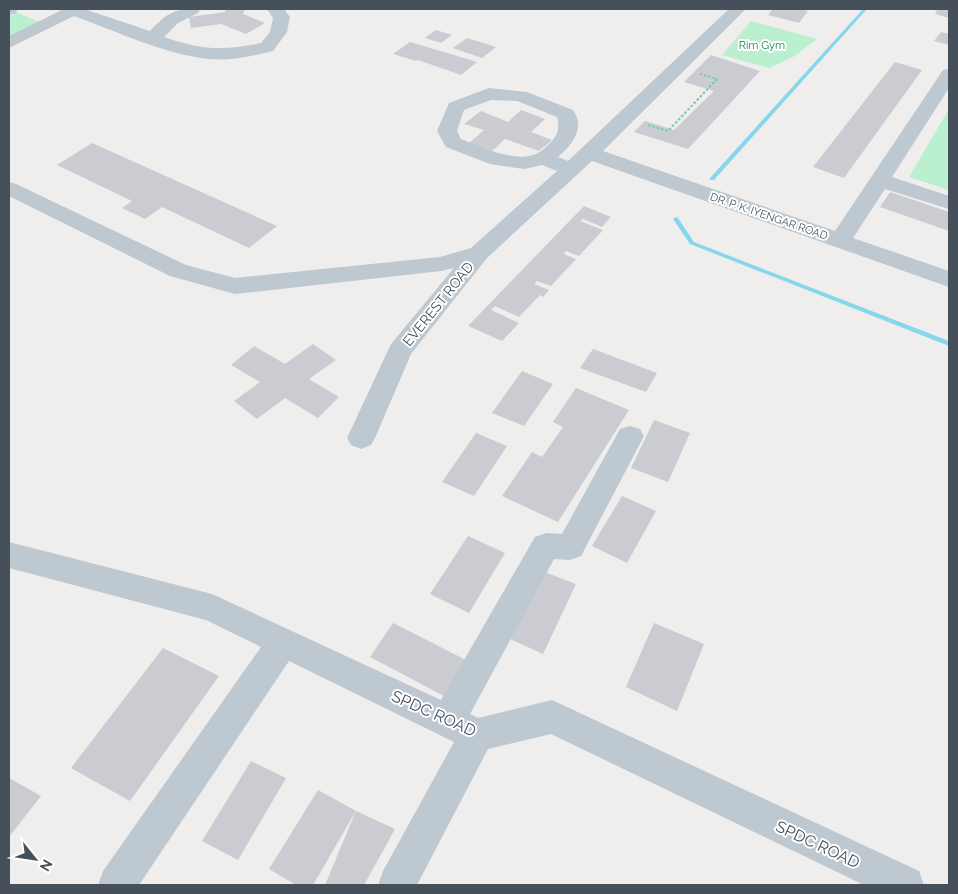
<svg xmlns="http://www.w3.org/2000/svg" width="958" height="894" font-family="Raleway,sans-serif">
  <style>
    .green { fill: #baefcf }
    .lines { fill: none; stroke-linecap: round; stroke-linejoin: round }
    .stream { fill: #87d7ec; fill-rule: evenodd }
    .building { fill: #caccd2 }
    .path { stroke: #72cda1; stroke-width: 2; stroke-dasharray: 2.5 2; stroke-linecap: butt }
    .minor { fill: #bdc8d0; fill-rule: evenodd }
    .labels { text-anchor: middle; stroke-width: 4; stroke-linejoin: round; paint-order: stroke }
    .far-park-label { font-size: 11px; fill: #157d4a; stroke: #fff }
    .far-street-label { font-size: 11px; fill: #45505b; stroke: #fff }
    .street-label { font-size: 14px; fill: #45505b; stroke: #fff }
    .near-street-label { font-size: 16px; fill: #45505b; stroke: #fff }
  </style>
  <rect width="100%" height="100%" fill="#f0eded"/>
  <g class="green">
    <polygon points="14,11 39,22 9,37 9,14"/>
    <polygon points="751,21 817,39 793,57 769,68 722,55"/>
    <polygon points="949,109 949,190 909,177"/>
  </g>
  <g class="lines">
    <g class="stream">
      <polygon points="863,9 867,9 714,180 710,180 710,178"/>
      <polygon points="676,217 678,218 694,242 949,341 949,346 690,244 673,219"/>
    </g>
  </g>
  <g class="building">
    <polygon points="226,9 245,9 243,14 265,23 246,34 221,24 191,28 189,17 225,12"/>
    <polygon points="773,9 798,9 808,11 799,23 768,15"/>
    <polygon points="938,9 949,9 949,18 935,14"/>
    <polygon points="436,30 452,35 441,43 425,38"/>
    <polygon points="941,32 949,34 949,45 934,41"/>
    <polygon points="467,38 496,47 482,58 453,48"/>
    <polygon points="410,42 477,62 461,75 418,60 416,61 393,54"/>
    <polygon points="711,55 760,71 688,149 634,132 645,121 674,130 714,91 684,82"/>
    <polygon points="895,62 922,70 844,178 813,167"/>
    <polygon points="521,110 545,119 531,132 552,140 539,151 505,139 492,151 468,144 484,130 464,124 481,111 508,122"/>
    <polygon points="92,143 277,226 249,248 162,207 145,219 122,208 132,201 57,165"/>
    <polygon points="890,192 949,212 949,231 880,207"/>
    <polygon points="584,206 611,217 602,227 583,219 580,221 603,230 579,256 566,251 564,254 576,259 551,286 537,281 534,284 549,290 543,297 540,295 519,317 495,306 491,310 519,323 502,341 468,326"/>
    <polygon points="313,344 336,360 309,379 339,397 318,418 285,398 257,419 234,401 260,382 231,365 254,346 285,364"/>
    <polygon points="593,349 657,373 646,392 580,368"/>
    <polygon points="522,371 553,384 524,426 492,413"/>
    <polygon points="576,388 629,410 558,522 502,496 532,452 542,457 563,427 553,422"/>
    <polygon points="654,420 690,433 668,482 631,468"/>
    <polygon points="476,433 507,446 474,496 442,482"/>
    <polygon points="622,496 656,511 627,563 592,546"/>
    <polygon points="468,536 505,553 469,613 430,594"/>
    <polygon points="542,571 576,584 543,654 508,638"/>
    <polygon points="393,623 466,660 444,696 370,657"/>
    <polygon points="654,623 704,644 677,711 626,687"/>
    <polygon points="163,648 219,676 130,801 71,768"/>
    <polygon points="251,761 286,778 238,860 202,841"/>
    <polygon points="9,778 41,796 9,837"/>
    <polygon points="318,790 356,811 313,885 296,885 269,869"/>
    <polygon points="356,811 395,829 364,885 325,885"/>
  </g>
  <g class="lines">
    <polyline class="path" points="648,125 668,131 717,79 700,74"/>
    <g class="minor">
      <polygon points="9,9 18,9 16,13 9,14"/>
      <path d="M64,9H84L150,31C169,12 172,9 200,9L198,13L178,23L164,37C202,50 222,51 261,43L270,32L273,18L267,9H284L290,17L287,32L273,51C252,56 231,61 209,59C166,55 116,31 74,16L9,48V36Z"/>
      <path d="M729,9H746L603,151L835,231L943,70L949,69V88L892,177L949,196V209L885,189L853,238L949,271V287L592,161L487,258L411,354L375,438L371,445L361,449L351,445L347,438L391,344L454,268L441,271L235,294L170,276L9,196V182L16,184L186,265L235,278L440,257L471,248L557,171L542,165L524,169L490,164L446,147L437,131L449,103L489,88L527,92L573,110C586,128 572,145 558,157L568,161ZM491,100L517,101L557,117C560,127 558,135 551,142C547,146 541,152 536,154C514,163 481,147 461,139L457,131L464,110Z"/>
      <polygon points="630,426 640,429 644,436 581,556 570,560 554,559 470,714 478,718 552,700 919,871 924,885 864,885 551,734 488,749 417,885 378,885 383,871 454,742 289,661 139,885 98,885 103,871 261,647 206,620 9,568 9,542 212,594 441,700 535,537 546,533 562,534 620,429"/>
    </g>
  </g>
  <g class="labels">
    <g class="far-park-label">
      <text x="762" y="49">Rim Gym</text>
    </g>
    <g class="far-street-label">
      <text transform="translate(769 216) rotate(19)" y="4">DR. P. K. IYENGAR ROAD</text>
    </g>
    <g class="street-label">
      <text transform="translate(438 304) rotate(-51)" y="5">EVEREST ROAD</text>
    </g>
    <g class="near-street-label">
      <text transform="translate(434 713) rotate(24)" y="6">SPDC ROAD</text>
      <text transform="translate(818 844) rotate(25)" y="6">SPDC ROAD</text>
    </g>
  </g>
  <rect width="958" height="894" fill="none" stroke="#45505b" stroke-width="20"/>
  <g transform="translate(35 859) rotate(120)" stroke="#ffffff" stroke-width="4" paint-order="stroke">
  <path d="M0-4L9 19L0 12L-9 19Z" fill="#45505b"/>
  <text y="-8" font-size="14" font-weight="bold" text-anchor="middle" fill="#45505b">N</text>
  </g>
</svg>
